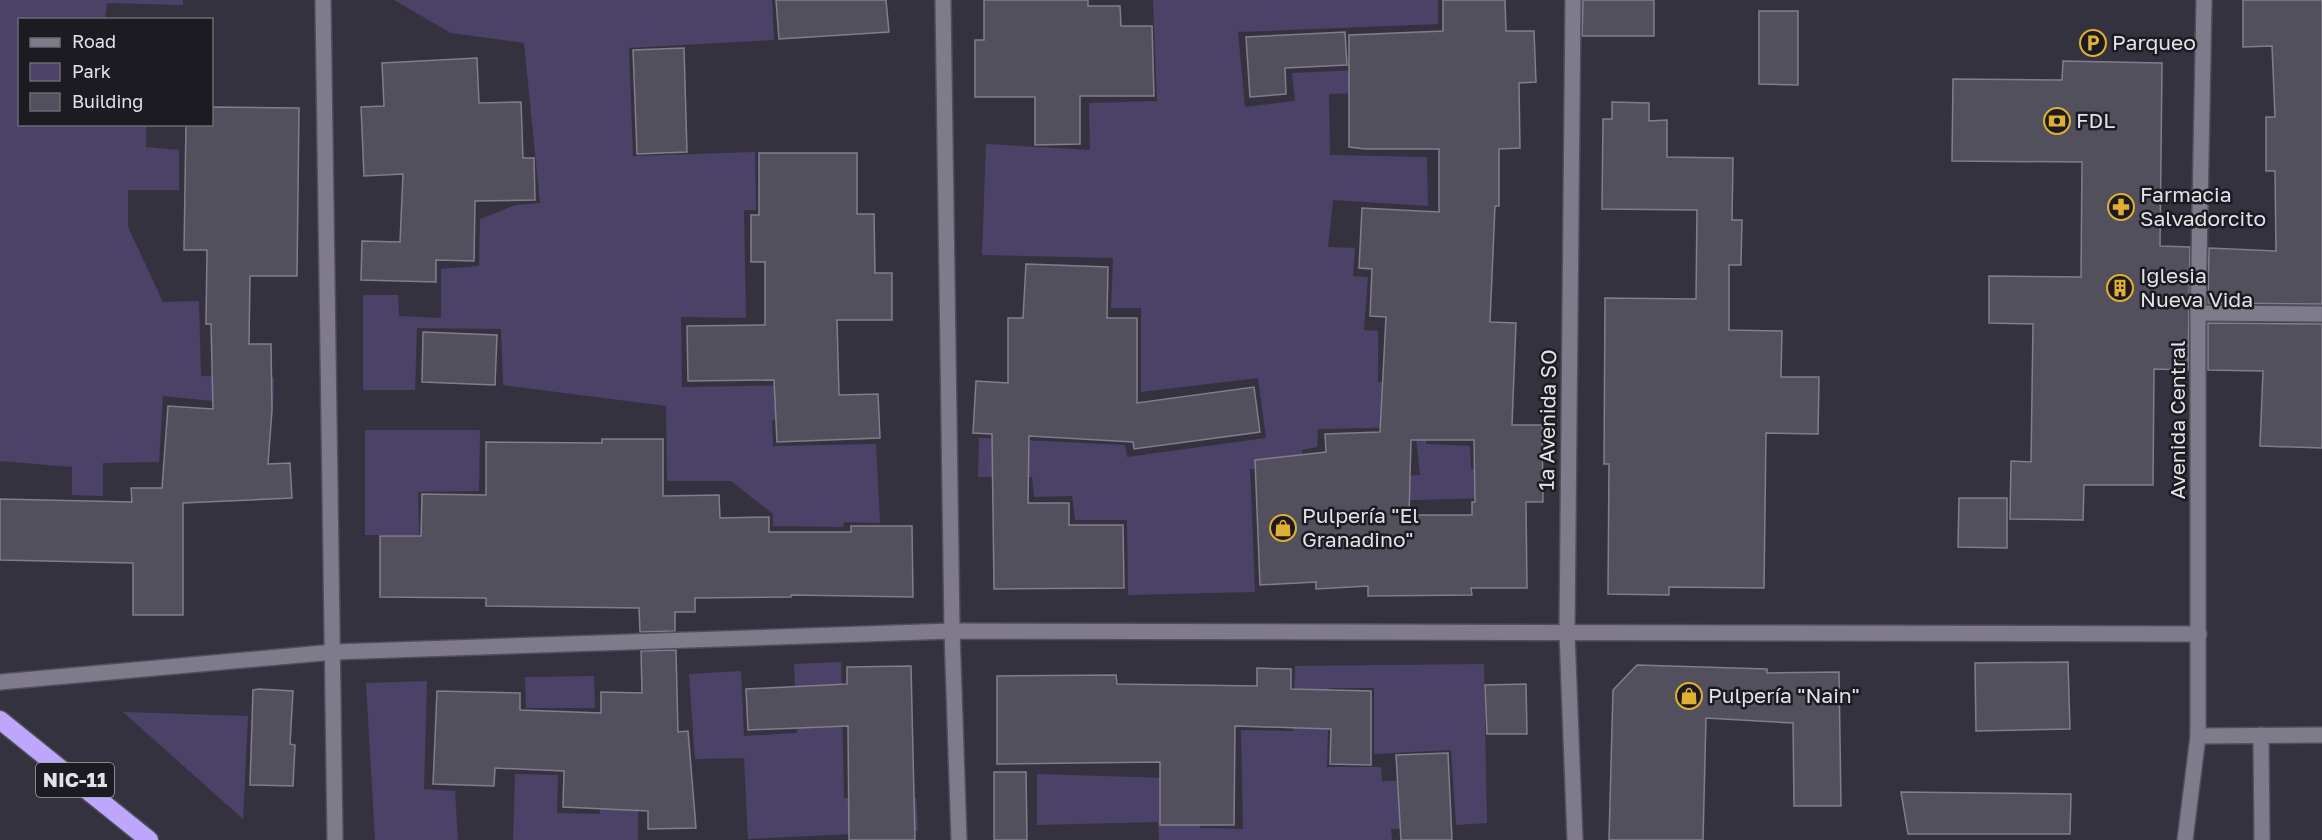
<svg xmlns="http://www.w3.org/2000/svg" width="2322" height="840" font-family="'Golos Text',sans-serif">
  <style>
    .green { fill: #4c4268 }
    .building { fill: #53505e; stroke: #817d8d; stroke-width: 1.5; fill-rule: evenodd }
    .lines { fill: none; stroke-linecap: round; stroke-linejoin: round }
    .street-casing { stroke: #504e59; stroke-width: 18 }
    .secondary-casing { stroke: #504e59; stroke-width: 18 }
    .highway-casing { stroke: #504e59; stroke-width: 21 }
    .street { stroke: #7f7b8b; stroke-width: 15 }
    .secondary { stroke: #7f7b8b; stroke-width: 15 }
    .highway { stroke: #bda6fb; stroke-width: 18 }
    .labels { text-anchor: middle; stroke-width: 5; stroke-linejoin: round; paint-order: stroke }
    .shield { fill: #1c1b21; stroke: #a7a6ae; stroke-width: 1.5 }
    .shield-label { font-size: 20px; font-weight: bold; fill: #e3e1ea }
    .poi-label { font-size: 21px; fill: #e3e1ea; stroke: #1c1b21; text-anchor: start }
    .street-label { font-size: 21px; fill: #e3e1ea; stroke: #1c1b21 }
  </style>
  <rect width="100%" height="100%" fill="#353240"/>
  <g class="green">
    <polygon points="0,0 183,0 183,5 107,3 105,19 20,20 20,124 146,125 146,147 179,150 179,190 128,190 128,227 163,302 199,301 201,376 274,377 273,407 163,396 159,462 103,463 103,496 72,495 72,467 0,461"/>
    <polygon points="394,0 772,0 774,40 629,48 633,156 755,152 756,210 744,210 746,318 681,317 682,387 820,385 823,419 772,420 773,446 876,444 880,523 844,522 843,527 773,526 773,514 731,481 667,481 666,406 503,385 501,329 417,328 415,390 363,390 363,295 398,295 399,316 441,318 441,269 479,266 480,219 516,205 540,203 524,43 451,33"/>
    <polygon points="1153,0 1438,0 1438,24 1238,32 1245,107 1295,101 1292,73 1503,64 1505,88 1329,94 1330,155 1427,157 1428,206 1333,200 1328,247 1355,248 1353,276 1368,277 1364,330 1378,331 1378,382 1427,381 1426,444 1470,446 1471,469 1521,470 1522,497 1346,502 1345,480 1420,475 1415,427 1318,429 1317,447 1302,450 1304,467 1250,469 1255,592 1128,595 1127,520 1075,520 1072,496 1034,497 1032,477 978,477 979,438 1125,445 1127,457 1266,438 1258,378 1141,392 1141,308 1111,308 1113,258 982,255 986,144 1090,150 1089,103 1157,101"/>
    <polygon points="365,430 480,430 479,491 418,492 419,535 365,535"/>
    <polygon points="841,662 844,798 916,798 918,831 748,839 744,758 695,759 689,674 741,671 744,736 797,733 794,664"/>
    <polygon points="1484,664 1487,823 1456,825 1451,750 1374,754 1374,688 1329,688 1327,767 1381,767 1382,781 1414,781 1418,829 1391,829 1392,840 1159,840 1158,822 1037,825 1037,774 1201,779 1200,828 1243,829 1241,730 1293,731 1295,666"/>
    <polygon points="594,676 595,708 526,708 525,677"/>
    <polygon points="427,681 424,789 455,791 458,840 375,840 366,683"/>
    <polygon points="123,712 248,716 243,819"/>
    <polygon points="515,774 558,775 557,813 600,814 600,780 638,780 638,840 513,840"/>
  </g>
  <g class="building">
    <polygon points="776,0 886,0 889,32 779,39"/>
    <polygon points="984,0 1088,0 1088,6 1120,6 1121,26 1152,26 1154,96 1080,96 1080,144 1035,145 1035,97 975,97 975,40 984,40"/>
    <path d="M1443,0H1505L1506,31H1534L1536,82L1519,83L1520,148L1499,149V206H1495L1490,322L1516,323L1512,425H1542L1543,502H1526L1527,588H1471L1472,595L1368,596V586L1316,589V582L1260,585L1255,460L1326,452L1325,434L1380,432L1386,317L1370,316L1372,269L1359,268L1362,208L1439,212V149H1365L1349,147V35L1443,31ZM1411,440H1474L1475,502H1472V515H1409Z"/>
    <polygon points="1583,0 1654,0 1654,36 1582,36"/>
    <polygon points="2243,0 2322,0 2322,304 2208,303 2209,248 2276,251 2275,171 2266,171 2266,117 2275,117 2272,46 2243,47"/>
    <polygon points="1759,11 1798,11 1798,85 1759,84"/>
    <polygon points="1345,32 1347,65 1285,68 1286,94 1250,97 1246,37"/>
    <polygon points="684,48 687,152 637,154 633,50"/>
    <polygon points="477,58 479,103 521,102 523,158 534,158 535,200 475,201 474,261 436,260 436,282 361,280 362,241 400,242 403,174 364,176 361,107 384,106 382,63"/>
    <polygon points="2063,61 2162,63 2160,246 2190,247 2188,370 2154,369 2153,485 2084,485 2083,520 2010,519 2011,461 2031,462 2033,324 1989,323 1989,276 2081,277 2082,162 1952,161 1953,79 2062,80"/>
    <polygon points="1612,102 1649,103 1649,121 1667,120 1667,157 1733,158 1732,220 1742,220 1741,265 1729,265 1729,330 1782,331 1781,377 1819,377 1818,434 1766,433 1764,588 1669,587 1669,595 1608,594 1609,464 1604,464 1605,298 1696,299 1697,210 1602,209 1603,119 1612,119"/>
    <polygon points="212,107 299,108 297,276 250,276 249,344 271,344 272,410 268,464 290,463 292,498 183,503 183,615 133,615 133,563 0,560 0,499 132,502 131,488 162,488 168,406 213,409 211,324 206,324 207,250 184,250 186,124 212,124"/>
    <polygon points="759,153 857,153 857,214 874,214 875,273 892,273 892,320 837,320 839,395 878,394 880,438 777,442 774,380 688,381 687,326 765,325 765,262 751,262 751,215 759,215"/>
    <polygon points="1026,264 1108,267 1107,318 1137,318 1137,403 1254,387 1260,432 1134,449 1133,442 1029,436 1028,503 1069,503 1069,525 1123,525 1124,588 994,589 992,434 973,433 976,381 1008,383 1008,318 1023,318"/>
    <polygon points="2208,323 2322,324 2322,448 2260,446 2263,371 2208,370"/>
    <polygon points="423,332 497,335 495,385 422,382"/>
    <polygon points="602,439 663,439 663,496 719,495 720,518 769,517 769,532 851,532 851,526 912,526 913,597 791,595 791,597 695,598 695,612 675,612 675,631 640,632 639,608 486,606 486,598 380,597 380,536 421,536 422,494 486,495 486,442 602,443"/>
    <polygon points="1959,498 2007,498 2007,548 1958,547"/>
    <polygon points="676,650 678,732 688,731 696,828 648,829 648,811 563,807 564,771 495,768 494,786 433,784 437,691 520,693 520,710 601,713 601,692 642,693 641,651"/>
    <polygon points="2068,662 2070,729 1976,731 1975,663"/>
    <polygon points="1637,665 1767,669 1767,673 1839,672 1841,806 1794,806 1793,723 1706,718 1703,840 1609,840 1613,690"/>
    <polygon points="911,666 915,840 849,840 848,726 748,730 746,689 847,684 847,667"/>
    <polygon points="1257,668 1291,669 1291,689 1371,691 1371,765 1330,764 1331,729 1235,726 1234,825 1160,825 1160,762 997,764 997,676 1116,675 1117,684 1257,686"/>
    <polygon points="1526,684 1527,734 1487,734 1485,685"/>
    <polygon points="259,689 293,691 290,744 295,745 293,786 250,785 253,690"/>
    <polygon points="1448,753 1452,840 1401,840 1396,755"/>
    <polygon points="994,772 1026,772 1027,840 994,840"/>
    <polygon points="1901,792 2071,794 2070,834 1908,834"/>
  </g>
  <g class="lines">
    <defs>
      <g id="street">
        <polyline points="323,0 335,840"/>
        <polyline points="943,0 952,631 959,840"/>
        <polyline points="2198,313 2322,314"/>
        <polyline points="0,682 334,652 952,631 2199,634"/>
        <polyline points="2261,735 2262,840"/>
        <polyline points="2198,736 2322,735"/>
      </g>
      <g id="secondary">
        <polyline points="1573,0 1567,633 1575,840"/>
        <polyline points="2185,840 2198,736 2198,313 2204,0"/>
      </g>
      <polyline id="highway" points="0,720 149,840"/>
    </defs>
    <use href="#street" class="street-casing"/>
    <use href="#secondary" class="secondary-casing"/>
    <use href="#highway" class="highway-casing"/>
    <use href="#street" class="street"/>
    <use href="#secondary" class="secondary"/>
    <use href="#highway" class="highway"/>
  </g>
  <defs>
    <symbol id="parking-ring" viewBox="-11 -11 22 22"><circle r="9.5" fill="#1c1b21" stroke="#e0b034" stroke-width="1.5"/><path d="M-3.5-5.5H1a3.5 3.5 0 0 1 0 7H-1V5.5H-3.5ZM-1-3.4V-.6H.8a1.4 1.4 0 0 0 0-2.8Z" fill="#e0b034"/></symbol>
    <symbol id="bank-ring" viewBox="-11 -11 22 22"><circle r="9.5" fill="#1c1b21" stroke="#e0b034" stroke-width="1.5"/><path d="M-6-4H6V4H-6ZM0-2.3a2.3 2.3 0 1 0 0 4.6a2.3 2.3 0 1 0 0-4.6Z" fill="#e0b034"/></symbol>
    <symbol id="pharmacy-ring" viewBox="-11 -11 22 22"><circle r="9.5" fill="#1c1b21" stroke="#e0b034" stroke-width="1.5"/><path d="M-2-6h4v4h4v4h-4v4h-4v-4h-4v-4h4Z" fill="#e0b034"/></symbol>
    <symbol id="building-ring" viewBox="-11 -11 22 22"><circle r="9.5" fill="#1c1b21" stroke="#e0b034" stroke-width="1.5"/><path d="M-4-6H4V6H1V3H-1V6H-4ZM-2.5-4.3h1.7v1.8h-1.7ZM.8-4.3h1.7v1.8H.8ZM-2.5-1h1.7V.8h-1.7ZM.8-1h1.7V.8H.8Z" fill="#e0b034"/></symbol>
    <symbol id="shop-ring" viewBox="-11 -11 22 22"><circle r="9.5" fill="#1c1b21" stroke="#e0b034" stroke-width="1.5"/><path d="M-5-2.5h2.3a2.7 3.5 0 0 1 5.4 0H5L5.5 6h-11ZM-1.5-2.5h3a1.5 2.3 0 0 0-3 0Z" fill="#e0b034"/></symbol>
  </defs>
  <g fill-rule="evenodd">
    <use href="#parking-ring" x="2078" y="28" width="30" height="30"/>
    <use href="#bank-ring" x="2042" y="106" width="30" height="30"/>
    <use href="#pharmacy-ring" x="2106" y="192" width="30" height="30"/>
    <use href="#building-ring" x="2105" y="273" width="30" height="30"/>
    <use href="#shop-ring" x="1268" y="513" width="30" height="30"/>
    <use href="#shop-ring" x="1674" y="681" width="30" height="30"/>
  </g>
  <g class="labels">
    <rect class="shield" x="36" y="763" width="78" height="34" rx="4.5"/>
    <g class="shield-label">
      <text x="75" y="787">NIC-11</text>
    </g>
    <g class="poi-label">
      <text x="2112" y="50">Parqueo</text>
      <text x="2076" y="128">FDL</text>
      <text x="2140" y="202">Farmacia<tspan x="2140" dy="24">Salvadorcito</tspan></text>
      <text x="2140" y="283">Iglesia<tspan x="2140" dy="24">Nueva Vida</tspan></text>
      <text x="1302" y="523">Pulpería "El<tspan x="1302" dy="24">Granadino"</tspan></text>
      <text x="1708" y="703">Pulpería "Nain"</text>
    </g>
    <g class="street-label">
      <text transform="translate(1548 420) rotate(-89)" y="7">1a Avenida SO</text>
      <text transform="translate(2178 420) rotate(-90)" y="7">Avenida Central</text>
    </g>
  </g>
  <rect x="18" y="18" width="195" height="108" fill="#1c1b21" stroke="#6c6a71" stroke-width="1.5"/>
  <rect x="30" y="38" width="30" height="9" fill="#7f7b8b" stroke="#6c6a71" stroke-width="1.5"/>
  <text x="72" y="48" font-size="18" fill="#e3e1ea">Road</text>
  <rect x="30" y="63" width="30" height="18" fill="#4c4268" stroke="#6c6a71" stroke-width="1.5"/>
  <text x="72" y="78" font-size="18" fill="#e3e1ea">Park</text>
  <rect x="30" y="93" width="30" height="18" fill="#53505e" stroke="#6c6a71" stroke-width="1.5"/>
  <text x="72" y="108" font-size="18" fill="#e3e1ea">Building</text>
</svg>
